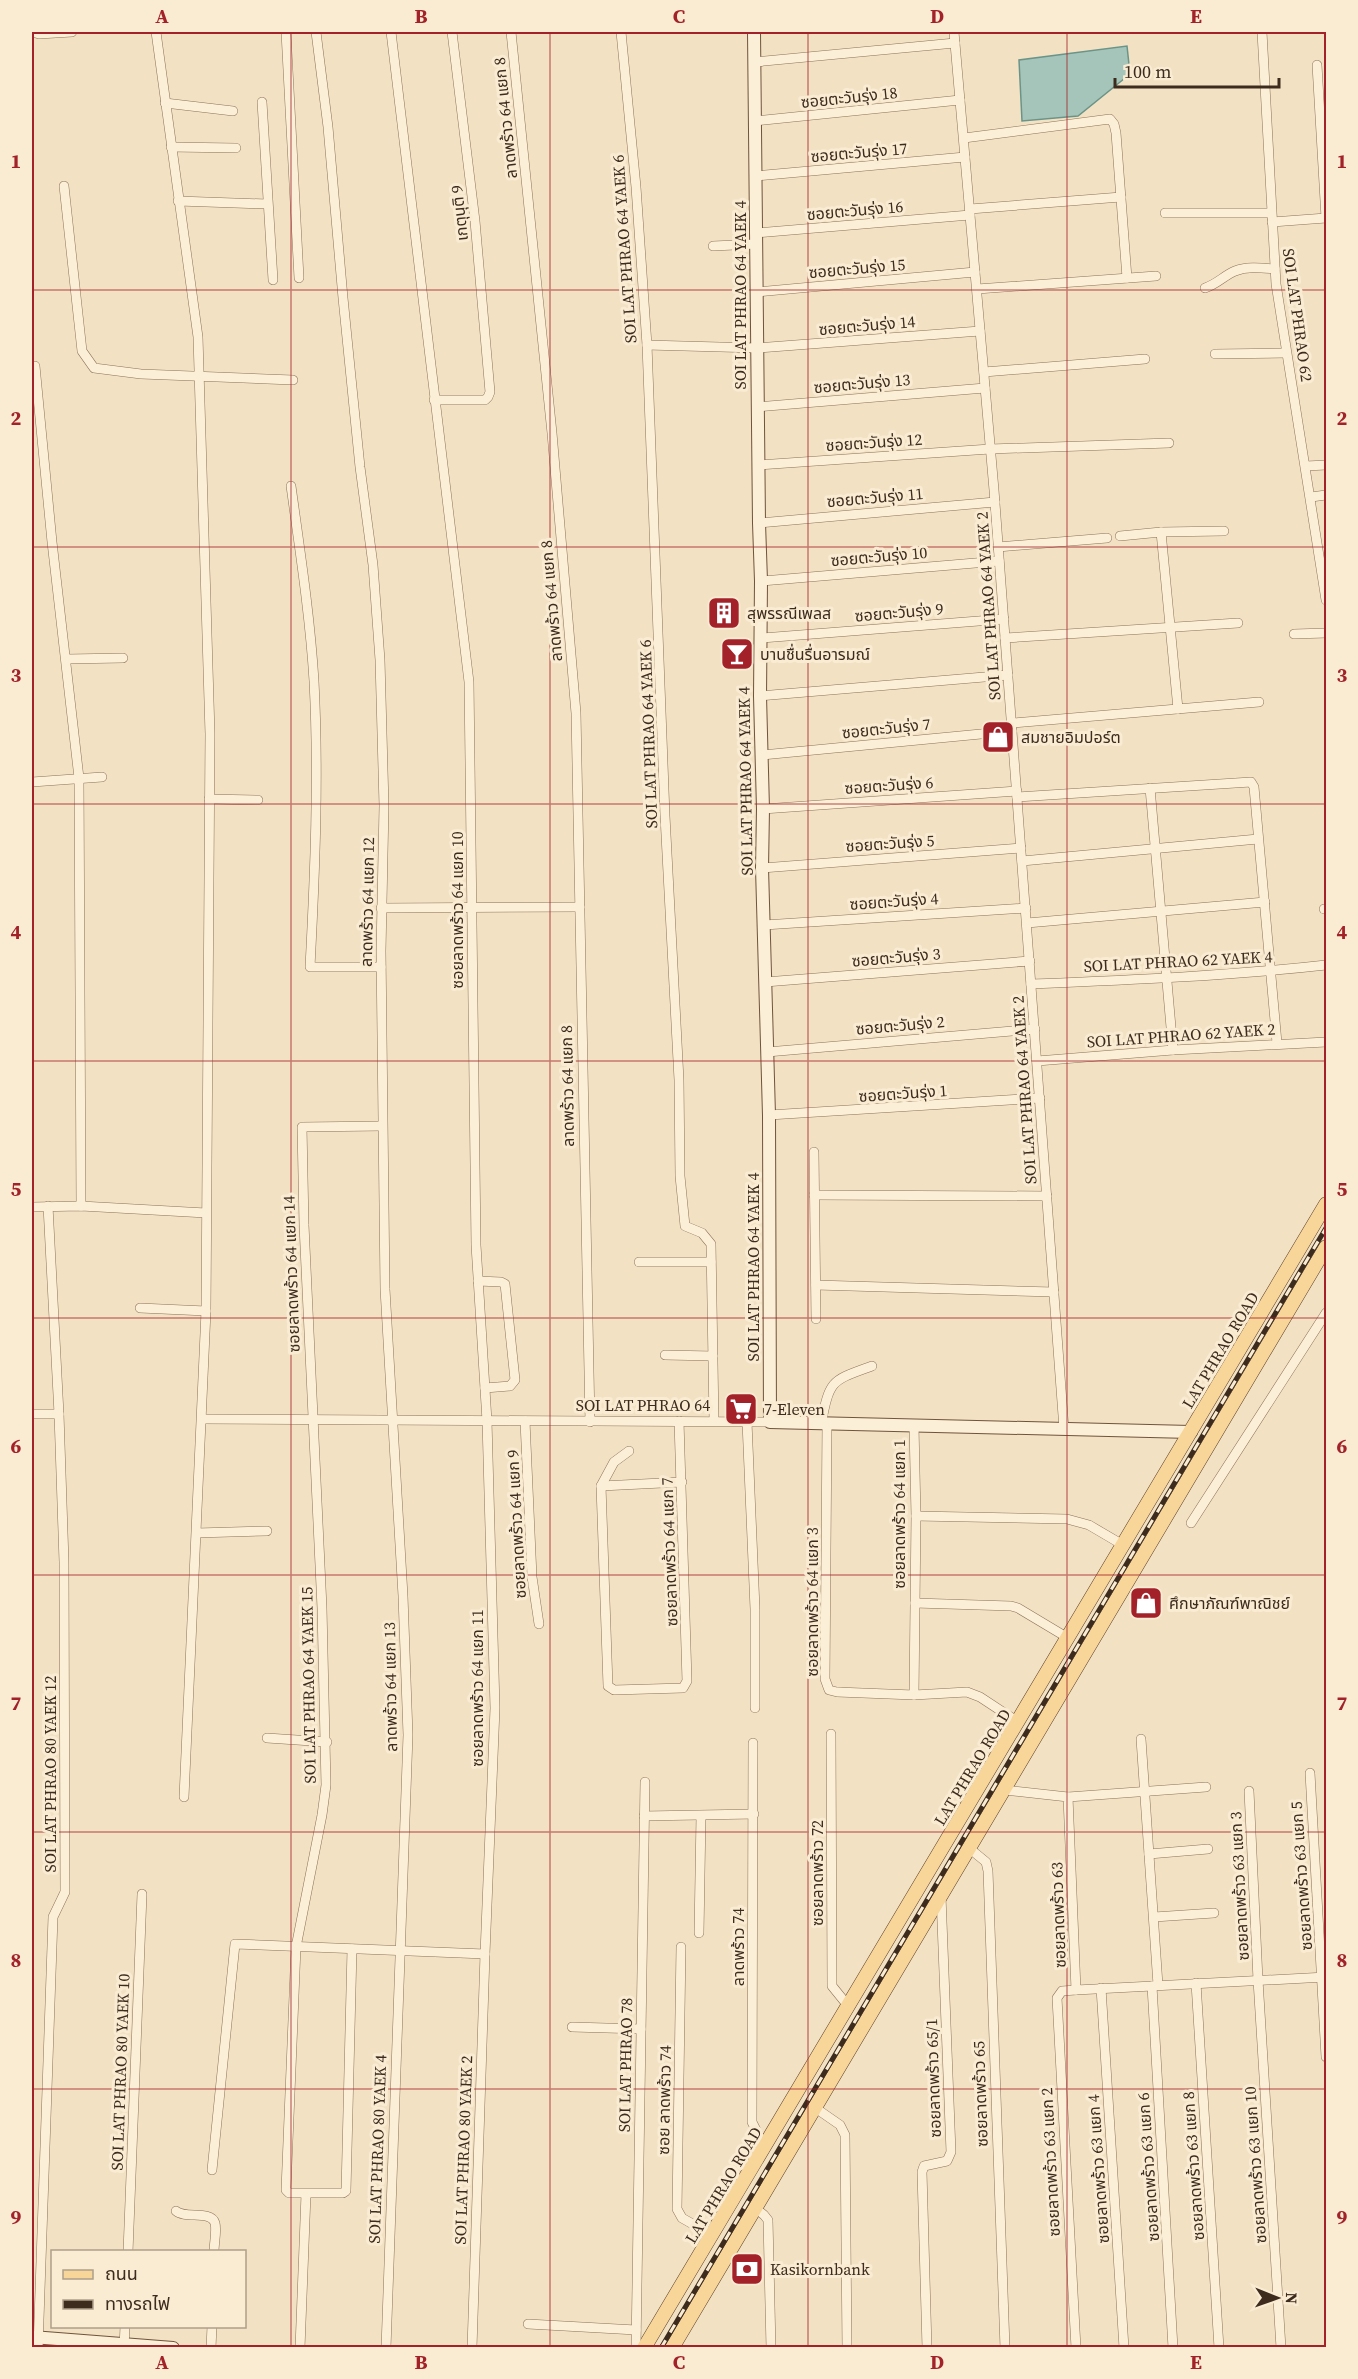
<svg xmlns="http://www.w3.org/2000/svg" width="1358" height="2379" font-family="'Source Serif 4','Noto Sans Thai',serif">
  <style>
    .water { fill: #a5c5ba; stroke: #6b9488; stroke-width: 1.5 }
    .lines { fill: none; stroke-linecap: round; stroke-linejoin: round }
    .street-casing { stroke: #8e7258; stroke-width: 10 }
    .secondary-casing { stroke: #70533b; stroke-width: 14 }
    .primary-casing { stroke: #5c402c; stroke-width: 15 }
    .street { stroke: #fcefd7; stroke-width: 9 }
    .secondary { stroke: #fcefd7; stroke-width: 12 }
    .primary { stroke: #f8d598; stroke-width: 14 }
    .rail-casing { stroke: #3d2b1d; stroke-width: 5 }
    .rail { stroke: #f9ecd3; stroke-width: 3; stroke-dasharray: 9; stroke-linecap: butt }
    .grid { fill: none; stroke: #a3222a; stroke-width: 1.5; stroke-opacity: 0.55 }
    .labels { text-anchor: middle; stroke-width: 6; stroke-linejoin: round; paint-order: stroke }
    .street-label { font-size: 16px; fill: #3d2b1d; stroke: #f9ecd3 }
    .poi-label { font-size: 16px; fill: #3d2b1d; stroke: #f9ecd3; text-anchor: start }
    .neatline { fill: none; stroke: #a3222a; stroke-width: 2 }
    .grid-label { font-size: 20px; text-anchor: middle; font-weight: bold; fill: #a3222a }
  </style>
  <rect width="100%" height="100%" fill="#f2e1c3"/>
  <polygon class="water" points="1127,46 1130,74 1078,116 1022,121 1019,60"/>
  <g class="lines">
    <defs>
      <g id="street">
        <polyline points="32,32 39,34 72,32"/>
        <polyline points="156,32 198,337 210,734 206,1311 184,1797"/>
        <polyline points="286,32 299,278"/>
        <polyline points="316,32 328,127 343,298 360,467 373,565 380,660 384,806 381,951 385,1289 403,1596 408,1735 386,2348"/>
        <polyline points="391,32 469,682 476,1245 487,1421 495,1708 485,1954 472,2348"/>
        <polyline points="511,32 552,433 576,713 590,1422"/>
        <polyline points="621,32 636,187 647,345 665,816 679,1080 680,1176 685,1226 702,1233 711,1244 714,1421"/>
        <polyline points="954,32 994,490 1064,1429"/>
        <polyline points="1262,32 1276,284 1326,600"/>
        <polyline points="755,62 955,43"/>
        <polyline points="1317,65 1326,218"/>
        <polyline points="262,102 273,280"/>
        <polyline points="165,103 233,111"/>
        <polyline points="755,121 960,100"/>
        <polyline points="964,138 1110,119 1114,124 1116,133 1127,278"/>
        <polyline points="171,147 236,148"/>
        <polyline points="755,176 965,157"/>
        <polyline points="64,186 82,351 94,368 141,374 293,380"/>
        <polyline points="178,201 267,204"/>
        <polyline points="970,209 1121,197"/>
        <polyline points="1165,213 1271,213"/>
        <polyline points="1272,222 1326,218"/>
        <polyline points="755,233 970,215"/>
        <polyline points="713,246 756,244"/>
        <path d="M1205,288C1217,284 1225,275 1235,271C1248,266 1262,268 1275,269"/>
        <polyline points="977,289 1156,276"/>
        <polyline points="757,292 975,272"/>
        <polyline points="647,345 757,348 980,331"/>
        <polyline points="1215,354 1286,353"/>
        <polyline points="35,366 52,542 79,778 81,1206"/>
        <polyline points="984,372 1145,359"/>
        <polyline points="434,400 485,400 488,397 490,392 475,221 452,32"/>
        <polyline points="757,407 985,388"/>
        <polyline points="760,465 990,449 1169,443"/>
        <polyline points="1306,466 1326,465"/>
        <path d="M291,486C300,551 310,616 314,681C319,776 315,872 310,967H381"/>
        <polyline points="1311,497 1326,495"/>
        <polyline points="759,523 995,502"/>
        <polyline points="1161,532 1178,709"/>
        <polyline points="1120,536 1161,532 1224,531"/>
        <polyline points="998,547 1107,538"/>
        <polyline points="761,581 999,561"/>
        <polyline points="1294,634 1326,633"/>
        <polyline points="761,638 1004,619"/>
        <polyline points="1005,638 1238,623"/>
        <polyline points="67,659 123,658"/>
        <polyline points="760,696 1008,675"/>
        <polyline points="1012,723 1259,702"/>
        <polyline points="762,755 1012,731"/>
        <polyline points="32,782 102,777"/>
        <polyline points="1150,788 1173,1050"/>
        <polyline points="1017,797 1251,782 1254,787 1277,1043"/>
        <polyline points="209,799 258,800"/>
        <polyline points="763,809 1017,791"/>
        <polyline points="1022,861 1258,839"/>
        <polyline points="762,868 1021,848"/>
        <polyline points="381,908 580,907"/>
        <polyline points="1324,909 1326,909"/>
        <polyline points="1027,923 1265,902"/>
        <polyline points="764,925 1026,908"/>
        <polyline points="765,982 1030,961"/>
        <path d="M1031,984C1130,980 1228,976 1326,965"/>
        <polyline points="767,1052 1035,1029"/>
        <polyline points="1037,1061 1173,1050 1326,1042"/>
        <polyline points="769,1115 1040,1098"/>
        <polyline points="814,1152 816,1319"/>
        <polyline points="814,1195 1047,1196"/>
        <polyline points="32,1207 81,1206 206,1213"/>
        <polyline points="639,1262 711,1262"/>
        <polyline points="478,1281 501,1282 505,1284 515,1380 510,1386 485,1388"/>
        <polyline points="816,1285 1054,1292"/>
        <polyline points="140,1308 206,1311"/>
        <polyline points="665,1355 713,1356"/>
        <polyline points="32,1414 59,1414"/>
        <polyline points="202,1419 770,1422"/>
        <polyline points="525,1421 532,1577 539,1624"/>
        <polyline points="747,1422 755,1609 755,1708"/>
        <path d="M821,1424C830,1379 831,1381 872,1366"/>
        <polyline points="827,1424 825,1679 829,1690 837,1692 914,1695 967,1692 980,1697 1018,1722"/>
        <polyline points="914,1426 916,1516 914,1695"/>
        <polyline points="629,1451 614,1462 601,1486 608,1686 614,1690 683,1688 687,1681 679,1421"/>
        <polyline points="601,1486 682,1482"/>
        <polyline points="916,1516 1067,1519 1089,1525 1123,1545"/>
        <polyline points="1191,1523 1326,1313"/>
        <polyline points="197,1533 267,1531"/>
        <polyline points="915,1603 1011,1606 1018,1608 1068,1638"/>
        <polyline points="831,1734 832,1986 849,2007"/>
        <polyline points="267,1738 327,1742"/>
        <polyline points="1141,1739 1158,1985"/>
        <polyline points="753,1743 752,2122 765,2148"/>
        <polyline points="1310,1773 1326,2057"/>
        <polyline points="1004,1790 1068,1797 1076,1990 1326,1977"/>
        <polyline points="1249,1791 1258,1980 1281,2348"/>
        <polyline points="1068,1797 1206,1787"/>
        <polyline points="644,1816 754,1814"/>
        <polyline points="969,1848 986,1862 988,1871 1005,2348"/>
        <polyline points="1149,1854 1208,1849"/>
        <polyline points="1154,1917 1214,1913"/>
        <polyline points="699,1933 701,1816"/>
        <polyline points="681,1947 677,2209 682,2218 712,2235"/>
        <polyline points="352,1949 346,2191 343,2193 289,2193 286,2190 296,1947 322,1815 326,1785 322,1608 304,1225 302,1127 382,1126"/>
        <polyline points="1196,1983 1219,2348"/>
        <polyline points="1152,1986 1173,2348"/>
        <polyline points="1101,1988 1124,2348"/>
        <polyline points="572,2027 641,2029"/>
        <polyline points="814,2107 840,2125 845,2135 847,2348"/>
        <polyline points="212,2170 235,1944 485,1954"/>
        <polyline points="755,2208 764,2215 768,2220 771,2348"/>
        <path d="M176,2211C185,2219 211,2210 215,2223C217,2231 214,2243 214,2252"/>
        <polyline points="128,2252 142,1894"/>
        <polyline points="528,2324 636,2330"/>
        <polyline points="38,2348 53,1917 65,1892 64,1562 59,1414 48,1206"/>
        <polyline points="124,2348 125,2326"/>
        <polyline points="211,2348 212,2326"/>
        <polyline points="300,2348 306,2194"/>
        <polyline points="636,2348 645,1782"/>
        <polyline points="927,2348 922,2172 924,2166 947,2161 951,2152 941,1896"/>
        <polyline points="1076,2348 1057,1998 1062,1991 1076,1990"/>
      </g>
      <g id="secondary">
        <polyline points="754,32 759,523 761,581 760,696 763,809 762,868 769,1115 770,1422 1191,1432"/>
        <polyline points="32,2337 173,2348"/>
      </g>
      <g id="primary">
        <polyline points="644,2348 1326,1204"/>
        <polyline points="672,2348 1326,1247"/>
      </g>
    </defs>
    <use href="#street" class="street-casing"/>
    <use href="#secondary" class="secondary-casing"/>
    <use href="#primary" class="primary-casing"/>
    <use href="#street" class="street"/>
    <use href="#secondary" class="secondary"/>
    <use href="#primary" class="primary"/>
    <defs>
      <polyline id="rail" points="661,2348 1326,1228"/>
    </defs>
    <use href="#rail" class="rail-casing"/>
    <use href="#rail" class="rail"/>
  </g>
  <path class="grid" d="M291,32V2348M550,32V2348M808,32V2348M1067,32V2348M32,290H1326M32,547H1326M32,804H1326M32,1061H1326M32,1318H1326M32,1575H1326M32,1832H1326M32,2089H1326"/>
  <defs>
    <symbol id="building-square" viewBox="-11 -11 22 22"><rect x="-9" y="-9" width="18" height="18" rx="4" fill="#a3222a" stroke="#f9ecd3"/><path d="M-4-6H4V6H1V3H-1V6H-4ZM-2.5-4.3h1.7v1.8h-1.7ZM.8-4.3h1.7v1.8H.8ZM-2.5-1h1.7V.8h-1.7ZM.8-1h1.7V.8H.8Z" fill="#fff"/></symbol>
    <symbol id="bar-square" viewBox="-11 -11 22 22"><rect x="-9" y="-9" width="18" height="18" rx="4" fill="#a3222a" stroke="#f9ecd3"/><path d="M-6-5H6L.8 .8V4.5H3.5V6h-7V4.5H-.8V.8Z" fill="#fff"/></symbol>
    <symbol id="shop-square" viewBox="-11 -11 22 22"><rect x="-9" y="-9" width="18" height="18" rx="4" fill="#a3222a" stroke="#f9ecd3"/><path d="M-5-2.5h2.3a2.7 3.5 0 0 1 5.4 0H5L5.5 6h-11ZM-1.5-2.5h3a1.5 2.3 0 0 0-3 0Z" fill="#fff"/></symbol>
    <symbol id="supermarket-square" viewBox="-11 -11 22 22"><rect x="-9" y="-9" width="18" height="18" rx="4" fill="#a3222a" stroke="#f9ecd3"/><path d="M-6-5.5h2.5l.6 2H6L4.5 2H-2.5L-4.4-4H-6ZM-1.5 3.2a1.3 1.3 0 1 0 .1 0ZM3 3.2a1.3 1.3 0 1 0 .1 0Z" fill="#fff"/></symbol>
    <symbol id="bank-square" viewBox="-11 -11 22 22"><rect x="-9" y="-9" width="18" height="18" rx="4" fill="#a3222a" stroke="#f9ecd3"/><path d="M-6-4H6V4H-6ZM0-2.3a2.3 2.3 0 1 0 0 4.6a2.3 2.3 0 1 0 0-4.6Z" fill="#fff"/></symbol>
  </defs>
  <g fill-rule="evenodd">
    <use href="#building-square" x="705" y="594" width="38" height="38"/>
    <use href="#bar-square" x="718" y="635" width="38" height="38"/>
    <use href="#shop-square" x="979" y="718" width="38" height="38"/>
    <use href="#supermarket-square" x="722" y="1390" width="38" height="38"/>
    <use href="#shop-square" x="1127" y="1584" width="38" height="38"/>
    <use href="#bank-square" x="728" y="2250" width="38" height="38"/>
  </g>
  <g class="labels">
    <g class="street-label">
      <text transform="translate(849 97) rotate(-6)" y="6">ซอยตะวันรุ่ง 18</text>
      <text transform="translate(505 118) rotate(-96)" y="6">ลาดพร้าว 64 แยก 8</text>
      <text transform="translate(859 152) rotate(-5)" y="6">ซอยตะวันรุ่ง 17</text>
      <text transform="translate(855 210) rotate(-5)" y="6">ซอยตะวันรุ่ง 16</text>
      <text transform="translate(459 213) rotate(-96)" y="6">เกตุนุติ 9</text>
      <text transform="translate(624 249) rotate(-94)" y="6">SOI LAT PHRAO 64 YAEK 6</text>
      <text transform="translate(857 268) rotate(-5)" y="6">ซอยตะวันรุ่ง 15</text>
      <text transform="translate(740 295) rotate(-90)" y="6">SOI LAT PHRAO 64 YAEK 4</text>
      <text transform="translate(1298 315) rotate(82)" y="6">SOI LAT PHRAO 62</text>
      <text transform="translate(867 325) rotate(-5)" y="6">ซอยตะวันรุ่ง 14</text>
      <text transform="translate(862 383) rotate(-5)" y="6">ซอยตะวันรุ่ง 13</text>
      <text transform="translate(874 442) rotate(-4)" y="6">ซอยตะวันรุ่ง 12</text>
      <text transform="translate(875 497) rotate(-5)" y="6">ซอยตะวันรุ่ง 11</text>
      <text transform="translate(879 556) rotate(-5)" y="6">ซอยตะวันรุ่ง 10</text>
      <text transform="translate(551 601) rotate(-95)" y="6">ลาดพร้าว 64 แยก 8</text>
      <text transform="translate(988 606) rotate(-94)" y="6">SOI LAT PHRAO 64 YAEK 2</text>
      <text transform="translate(899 612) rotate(-5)" y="6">ซอยตะวันรุ่ง 9</text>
      <text transform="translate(886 728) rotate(-6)" y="6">ซอยตะวันรุ่ง 7</text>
      <text transform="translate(648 734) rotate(-92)" y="6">SOI LAT PHRAO 64 YAEK 6</text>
      <text transform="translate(745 781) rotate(-91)" y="6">SOI LAT PHRAO 64 YAEK 4</text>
      <text transform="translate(889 785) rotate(-4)" y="6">ซอยตะวันรุ่ง 6</text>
      <text transform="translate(890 843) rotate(-4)" y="6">ซอยตะวันรุ่ง 5</text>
      <text transform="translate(894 901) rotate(-4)" y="6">ซอยตะวันรุ่ง 4</text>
      <text transform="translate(367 902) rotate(-89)" y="6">ลาดพร้าว 64 แยก 12</text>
      <text transform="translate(457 910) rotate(-90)" y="6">ซอยลาดพร้าว 64 แยก 10</text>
      <text transform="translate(896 957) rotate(-5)" y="6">ซอยตะวันรุ่ง 3</text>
      <text transform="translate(1178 961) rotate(-3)" y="6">SOI LAT PHRAO 62 YAEK 4</text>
      <text transform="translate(900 1025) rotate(-5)" y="6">ซอยตะวันรุ่ง 2</text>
      <text transform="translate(1181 1035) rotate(-4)" y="6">SOI LAT PHRAO 62 YAEK 2</text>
      <text transform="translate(567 1086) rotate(-91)" y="6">ลาดพร้าว 64 แยก 8</text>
      <text transform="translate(1024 1090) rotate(-94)" y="6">SOI LAT PHRAO 64 YAEK 2</text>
      <text transform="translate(903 1093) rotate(-4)" y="6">ซอยตะวันรุ่ง 1</text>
      <text transform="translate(753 1267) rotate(-90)" y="6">SOI LAT PHRAO 64 YAEK 4</text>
      <text transform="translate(291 1274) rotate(-92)" y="6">ซอยลาดพร้าว 64 แยก 14</text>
      <text transform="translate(1220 1350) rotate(-59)" y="6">LAT PHRAO ROAD</text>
      <text x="643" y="1411">SOI LAT PHRAO 64</text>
      <text transform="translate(899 1514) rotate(-90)" y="6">ซอยลาดพร้าว 64 แยก 1</text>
      <text transform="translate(516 1524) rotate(-93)" y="6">ซอยลาดพร้าว 64 แยก 9</text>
      <text transform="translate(669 1552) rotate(-92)" y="6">ซอยลาดพร้าว 64 แยก 7</text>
      <text transform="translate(812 1602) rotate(-90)" y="6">ซอยลาดพร้าว 64 แยก 3</text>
      <text transform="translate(308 1685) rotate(-91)" y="6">SOI LAT PHRAO 64 YAEK 15</text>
      <text transform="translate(390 1687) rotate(-91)" y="6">ลาดพร้าว 64 แยก 13</text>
      <text transform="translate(477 1688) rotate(-90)" y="6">ซอยลาดพร้าว 64 แยก 11</text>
      <text transform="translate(972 1767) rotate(-59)" y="6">LAT PHRAO ROAD</text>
      <text transform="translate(50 1774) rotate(-90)" y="6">SOI LAT PHRAO 80 YAEK 12</text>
      <text transform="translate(817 1873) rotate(-90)" y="6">ซอยลาดพร้าว 72</text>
      <text transform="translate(1301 1876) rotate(-94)" y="6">ซอยลาดพร้าว 63 แยก 5</text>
      <text transform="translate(1239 1886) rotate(-93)" y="6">ซอยลาดพร้าว 63 แยก 3</text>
      <text transform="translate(1058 1915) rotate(-92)" y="6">ซอยลาดพร้าว 63</text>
      <text transform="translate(738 1947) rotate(-90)" y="6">ลาดพร้าว 74</text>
      <text transform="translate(625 2065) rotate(-89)" y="6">SOI LAT PHRAO 78</text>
      <text transform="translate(120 2072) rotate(-88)" y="6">SOI LAT PHRAO 80 YAEK 10</text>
      <text transform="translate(933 2078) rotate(-92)" y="6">ซอยลาดพร้าว 65/1</text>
      <text transform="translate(980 2094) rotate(-92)" y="6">ซอยลาดพร้าว 65</text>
      <text transform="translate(664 2100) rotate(-89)" y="6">ซอย ลาดพร้าว 74</text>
      <text transform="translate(377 2149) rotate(-88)" y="6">SOI LAT PHRAO 80 YAEK 4</text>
      <text transform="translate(463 2150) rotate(-88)" y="6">SOI LAT PHRAO 80 YAEK 2</text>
      <text transform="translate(1050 2162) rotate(-93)" y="6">ซอยลาดพร้าว 63 แยก 2</text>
      <text transform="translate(1255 2165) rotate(-94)" y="6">ซอยลาดพร้าว 63 แยก 10</text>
      <text transform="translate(1193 2166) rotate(-94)" y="6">ซอยลาดพร้าว 63 แยก 8</text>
      <text transform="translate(1148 2167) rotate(-94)" y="6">ซอยลาดพร้าว 63 แยก 6</text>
      <text transform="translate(1098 2169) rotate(-94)" y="6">ซอยลาดพร้าว 63 แยก 4</text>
      <text transform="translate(723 2185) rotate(-59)" y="6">LAT PHRAO ROAD</text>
    </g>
    <g class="poi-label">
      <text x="747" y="619">สุพรรณีเพลส</text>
      <text x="760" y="660">บานชื่นรื่นอารมณ์</text>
      <text x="1021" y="743">สมชายอิมปอร์ต</text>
      <text x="764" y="1415">7-Eleven</text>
      <text x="1169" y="1609">ศึกษาภัณฑ์พาณิชย์</text>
      <text x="770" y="2275">Kasikornbank</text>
    </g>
  </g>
  <rect width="1358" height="2379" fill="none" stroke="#f9ecd3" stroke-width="66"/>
  <rect x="51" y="2250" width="195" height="78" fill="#f9ecd3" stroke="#ae9f8a" stroke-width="1.5"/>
  <rect x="63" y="2270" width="30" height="9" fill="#f8d598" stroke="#ae9f8a" stroke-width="1.5"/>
  <text x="105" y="2280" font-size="18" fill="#3d2b1d">ถนน</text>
  <rect x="63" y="2300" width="30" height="9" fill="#3d2b1d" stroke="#ae9f8a" stroke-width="1.5"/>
  <text x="105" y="2310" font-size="18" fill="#3d2b1d">ทางรถไฟ</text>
  <g transform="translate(1277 2298) rotate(91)" stroke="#f9ecd3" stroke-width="4.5" paint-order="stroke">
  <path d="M0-4.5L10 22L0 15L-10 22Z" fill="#3d2b1d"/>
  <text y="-9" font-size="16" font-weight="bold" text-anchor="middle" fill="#3d2b1d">N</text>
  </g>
  <path d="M1115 78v9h164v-9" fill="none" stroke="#3d2b1d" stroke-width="3"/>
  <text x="1124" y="78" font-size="18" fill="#3d2b1d" stroke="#f9ecd3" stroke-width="4.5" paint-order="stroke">100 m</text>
  <rect x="33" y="33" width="1292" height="2313" class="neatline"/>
  <g class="grid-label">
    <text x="162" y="23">A</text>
    <text x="421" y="23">B</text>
    <text x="679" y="23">C</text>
    <text x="937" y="23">D</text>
    <text x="1196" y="23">E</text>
    <text x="16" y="168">1</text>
    <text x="1342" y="168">1</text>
    <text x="16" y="425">2</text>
    <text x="1342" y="425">2</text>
    <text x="16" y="682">3</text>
    <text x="1342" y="682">3</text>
    <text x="16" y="939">4</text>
    <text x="1342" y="939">4</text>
    <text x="16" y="1196">5</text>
    <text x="1342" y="1196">5</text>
    <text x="16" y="1453">6</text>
    <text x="1342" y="1453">6</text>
    <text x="16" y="1710">7</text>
    <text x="1342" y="1710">7</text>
    <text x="16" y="1967">8</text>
    <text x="1342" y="1967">8</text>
    <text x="16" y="2224">9</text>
    <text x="1342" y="2224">9</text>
    <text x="162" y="2369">A</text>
    <text x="421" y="2369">B</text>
    <text x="679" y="2369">C</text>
    <text x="937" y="2369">D</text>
    <text x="1196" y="2369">E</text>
  </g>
</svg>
